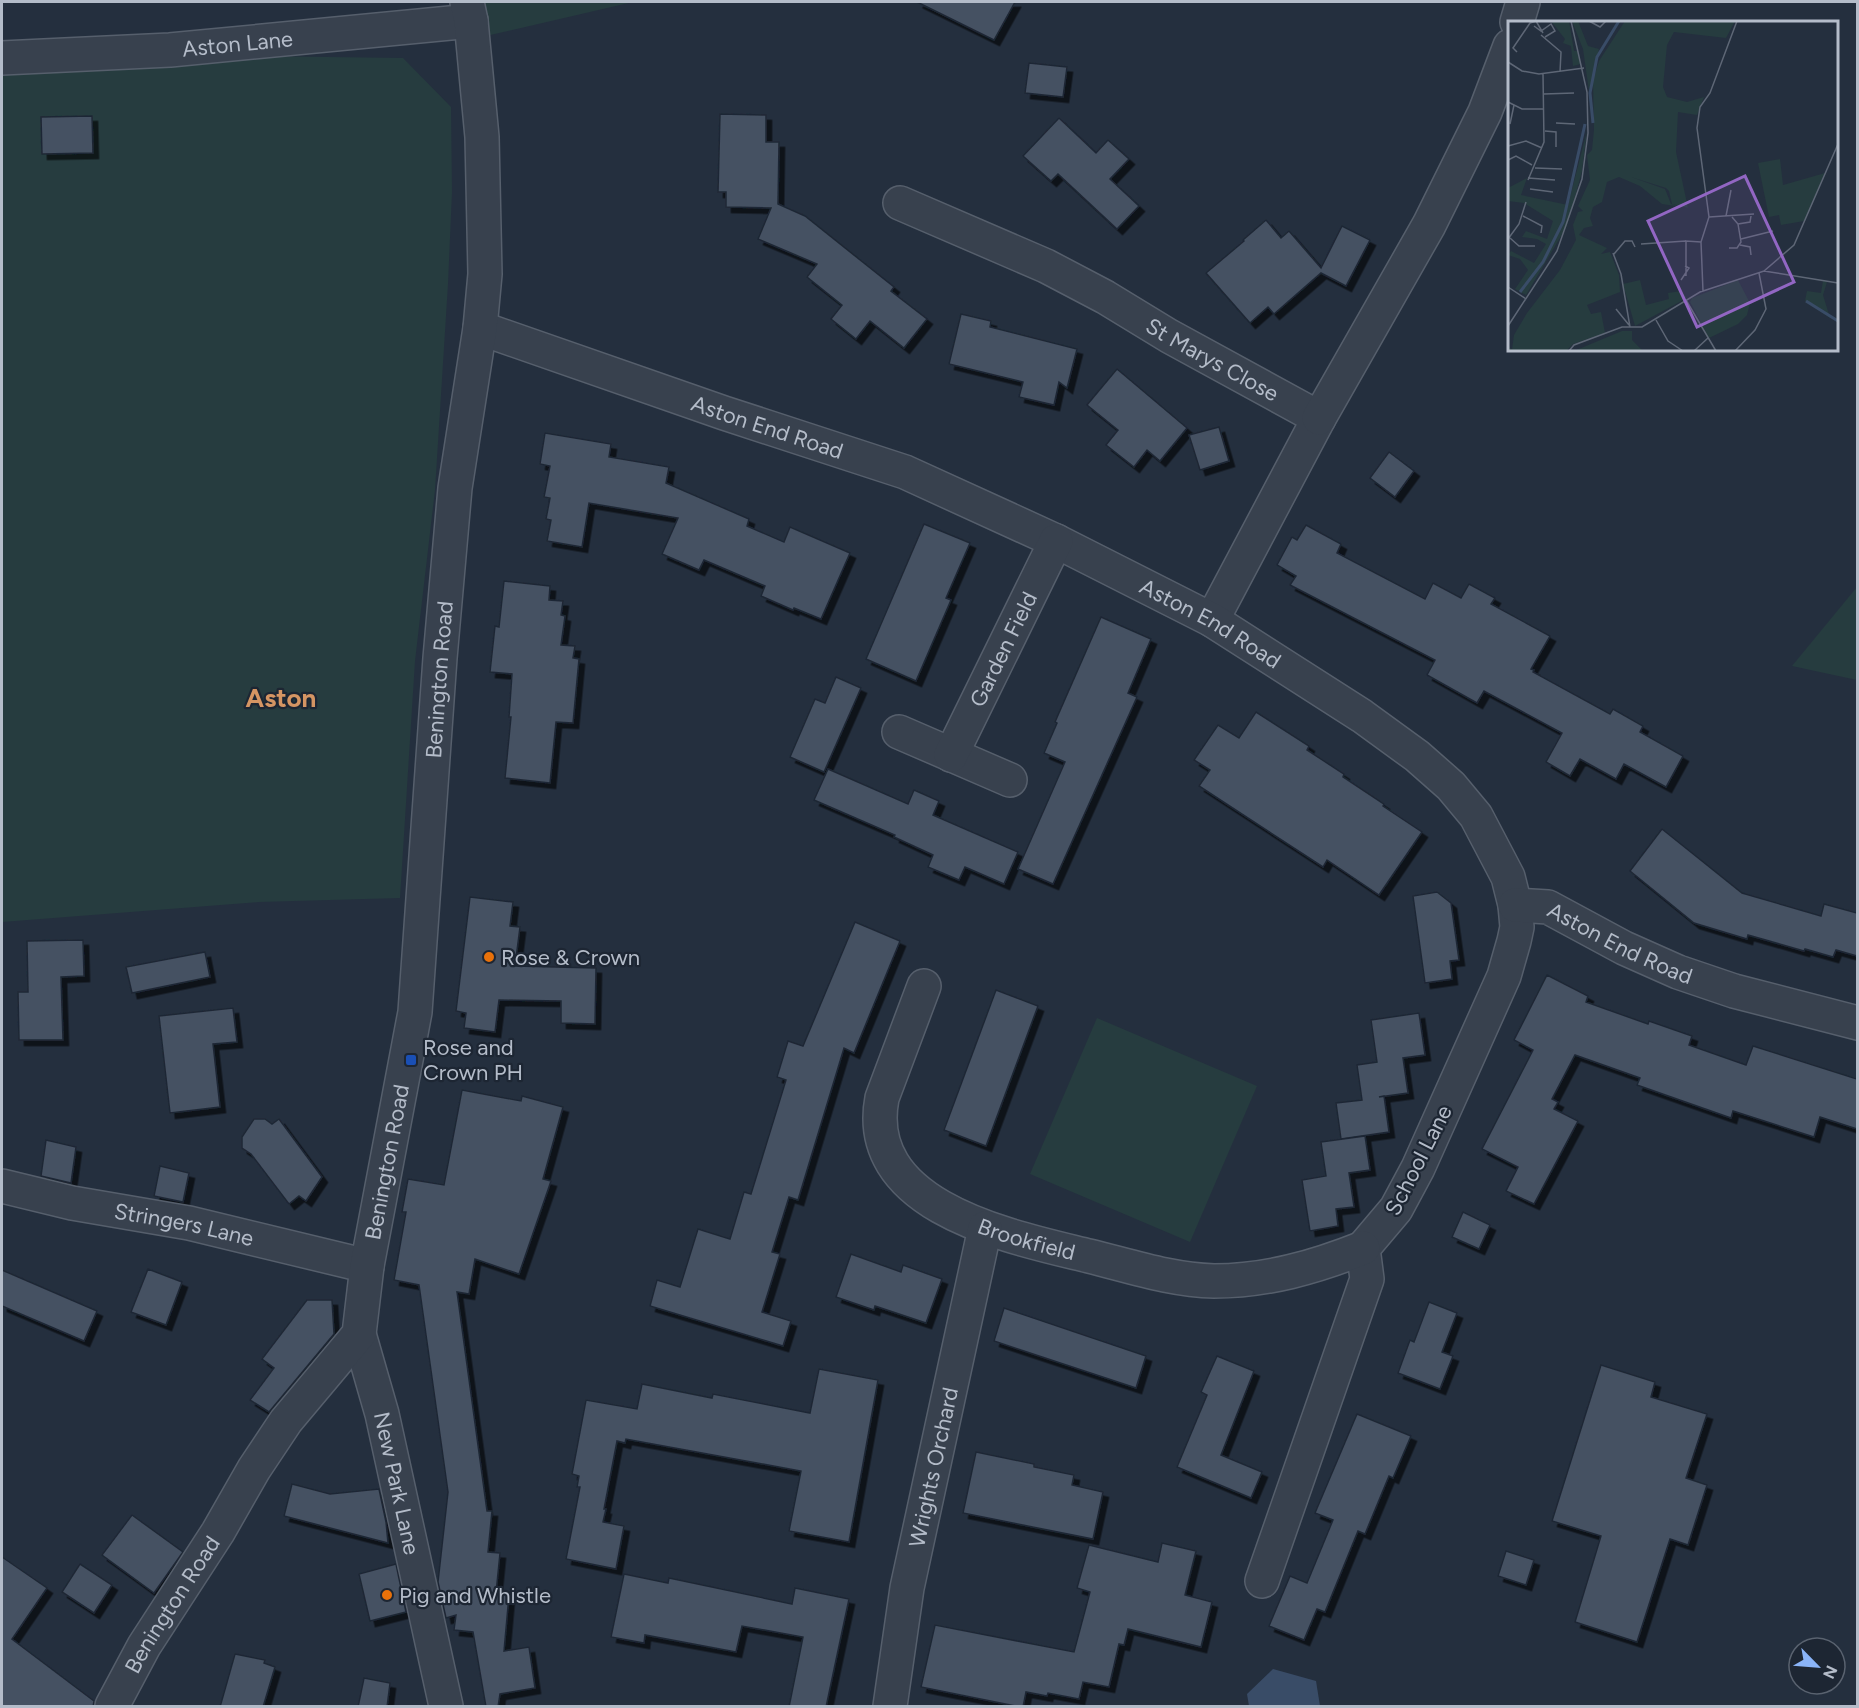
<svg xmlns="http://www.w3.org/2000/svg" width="1859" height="1708" font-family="Figtree,sans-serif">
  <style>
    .green { fill: #263c3f }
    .water { fill: #394c67 }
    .building { fill: #455162; stroke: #1f2835; stroke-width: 1.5; filter: url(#shadow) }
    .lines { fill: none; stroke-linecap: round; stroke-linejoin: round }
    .minor-casing { stroke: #565f6c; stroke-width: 36 }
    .minor { stroke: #38414e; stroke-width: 33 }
    .food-dot { fill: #e8710a; stroke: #1d2633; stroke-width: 2 }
    .transit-dot { fill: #1a4fb4; stroke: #1d2633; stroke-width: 2 }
    .labels { text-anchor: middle; stroke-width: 4.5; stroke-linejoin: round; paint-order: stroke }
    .street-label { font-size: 22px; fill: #b4bcc9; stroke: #1d2633 }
    .poi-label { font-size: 22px; fill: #b4bcc9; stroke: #1d2633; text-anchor: start }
    .quarter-label { font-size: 26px; font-weight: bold; fill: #d59563; stroke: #1d2633 }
    .inset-river { fill: none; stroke: #394c67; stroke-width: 3 }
    .inset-road { fill: none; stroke: #5e6776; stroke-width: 1.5 }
    .view { fill: #9266c3; fill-opacity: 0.15; stroke: #9266c3; stroke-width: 3 }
    .inset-edge { fill: none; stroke: #b4bcc9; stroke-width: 3 }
  </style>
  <defs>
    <filter id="shadow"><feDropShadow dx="5.5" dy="5.5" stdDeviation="0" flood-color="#0009"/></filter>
  </defs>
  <rect width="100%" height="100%" fill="#242f3e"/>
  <g class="green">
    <polygon points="482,2 633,2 486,36"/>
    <polygon points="171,55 403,58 451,107 452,192 448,284 435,490 415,661 400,898 259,902 2,922 2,63"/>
    <polygon points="1857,587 1857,680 1792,666"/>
    <polygon points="1097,1018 1257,1086 1190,1242 1030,1174"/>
  </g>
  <polygon class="water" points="1273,1669 1316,1681 1320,1706 1249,1706 1247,1694"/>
  <g class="building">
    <polygon points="917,2 1015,2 994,40"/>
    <polygon points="1029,63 1067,67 1063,97 1025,93"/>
    <polygon points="720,114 766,115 766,142 779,142 778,204 805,216 894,287 891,291 927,319 904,348 870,321 856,339 831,319 842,305 807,277 817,264 758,239 771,208 726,207 726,192 718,192"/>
    <polygon points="92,116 93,153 42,154 41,117"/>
    <polygon points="1059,118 1096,153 1108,140 1129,159 1110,179 1139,206 1117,229 1058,174 1051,181 1023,156"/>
    <polygon points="1266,220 1281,238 1289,231 1321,268 1342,226 1370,240 1346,286 1321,273 1274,314 1268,307 1250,323 1206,273 1244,241 1243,240"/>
    <polygon points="961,314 991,321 990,327 1077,349 1067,388 1059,382 1054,405 1019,397 1023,382 949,364"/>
    <polygon points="1117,369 1187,428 1160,461 1147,450 1134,467 1106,445 1118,430 1087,405"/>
    <polygon points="1219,427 1229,461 1200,470 1189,435"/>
    <polygon points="545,433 611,444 609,457 669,467 666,483 749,519 747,526 784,542 790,527 850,553 821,619 794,608 793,610 761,596 765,586 704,560 699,570 662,554 678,518 589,503 582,547 547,541 551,520 546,519 550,498 544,497 550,466 540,464"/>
    <polygon points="1389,452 1414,471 1395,497 1370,478"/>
    <polygon points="924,524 970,543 946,598 951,600 916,681 866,659"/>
    <polygon points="1306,525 1341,544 1337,553 1425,599 1433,583 1461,598 1469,584 1495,598 1491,604 1550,636 1531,669 1534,670 1533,672 1610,714 1613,709 1643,726 1640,732 1683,756 1666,787 1624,764 1616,779 1580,759 1570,776 1546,762 1562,733 1484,691 1477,703 1427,675 1435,660 1290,585 1296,576 1277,565 1292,537 1297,540"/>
    <polygon points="504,581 550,586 549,600 563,601 561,615 565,616 561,645 575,646 573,658 579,659 573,723 556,722 550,783 505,778 511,717 509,717 512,674 490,672 495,626 499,627"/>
    <polygon points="1101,617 1151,639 1128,693 1137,697 1053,884 1018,869 1065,762 1044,753 1057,723 1055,722"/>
    <polygon points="836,677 861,688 824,772 790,757 815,699 825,703"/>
    <polygon points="1256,712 1309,746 1307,750 1344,774 1343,777 1384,804 1383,806 1422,832 1379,895 1327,860 1323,867 1199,786 1210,770 1194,760 1218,725 1239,738"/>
    <polygon points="828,769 908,804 914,790 939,801 933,815 1018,852 1004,884 965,867 959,880 928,867 933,855 894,837 895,835 814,800"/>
    <polygon points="1662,829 1742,893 1821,916 1824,904 1857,913 1857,956 1836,950 1833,957 1805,949 1804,951 1748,935 1747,939 1694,923 1630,871"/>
    <polygon points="1437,892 1451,903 1459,960 1450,961 1452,979 1425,983 1413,896"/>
    <polygon points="470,897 513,902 510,926 520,927 515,966 596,968 595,1024 561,1023 561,1001 499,1000 495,1032 464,1028 466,1013 456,1011"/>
    <polygon points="855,922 900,941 854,1053 844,1048 798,1200 789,1197 772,1252 780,1254 762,1312 791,1321 783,1346 650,1306 657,1280 680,1287 698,1229 730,1239 744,1192 751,1194 786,1080 777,1077 788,1041 803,1046"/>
    <polygon points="83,940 84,976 61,977 63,1040 19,1040 18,992 28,992 27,941"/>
    <polygon points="205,952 210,977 132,993 126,967"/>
    <polygon points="1547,975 1588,996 1586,1002 1648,1024 1649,1021 1692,1036 1689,1045 1746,1065 1753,1046 1857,1079 1857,1129 1820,1117 1814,1137 1733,1111 1731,1118 1637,1085 1640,1078 1575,1055 1552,1099 1558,1102 1554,1109 1578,1121 1534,1204 1506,1191 1518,1167 1482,1149 1533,1050 1514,1040"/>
    <polygon points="996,990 1038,1006 986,1146 944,1130"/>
    <polygon points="233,1008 237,1042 213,1044 220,1107 170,1113 159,1016"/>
    <polygon points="1419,1013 1425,1055 1403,1058 1408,1093 1379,1097 1384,1096 1389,1132 1341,1139 1336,1103 1362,1100 1357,1065 1377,1062 1371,1020"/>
    <polygon points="462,1090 521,1101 522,1096 563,1107 543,1179 551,1181 519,1274 475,1259 469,1294 457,1292 487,1511 492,1511 488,1552 500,1553 496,1593 509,1595 504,1651 529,1647 535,1688 500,1694 498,1707 486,1707 473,1632 454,1630 456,1615 446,1618 438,1582 448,1492 419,1285 394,1280 406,1212 402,1212 408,1179 444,1185"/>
    <polygon points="254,1119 265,1119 272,1124 279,1119 322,1177 306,1201 299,1196 289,1204 251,1154 242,1148 242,1137"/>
    <polygon points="1365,1136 1370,1170 1349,1173 1354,1207 1336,1209 1338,1226 1310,1231 1302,1180 1326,1176 1321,1142"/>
    <polygon points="46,1140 76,1147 71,1183 41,1176"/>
    <polygon points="160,1166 189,1173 183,1202 154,1196"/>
    <polygon points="1463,1212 1490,1225 1479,1249 1452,1237"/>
    <polygon points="851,1254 901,1272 903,1265 942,1279 926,1323 875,1306 874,1310 836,1297"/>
    <polygon points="148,1269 182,1282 166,1325 131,1312"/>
    <polygon points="2,1270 97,1311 84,1341 2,1306"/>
    <polygon points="307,1300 332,1300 334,1334 269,1412 250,1400 274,1368 262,1359"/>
    <polygon points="1429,1302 1457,1313 1442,1352 1453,1356 1440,1389 1398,1373 1410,1340 1414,1342"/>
    <polygon points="1004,1308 1146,1356 1136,1388 994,1341"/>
    <polygon points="1217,1356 1254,1371 1221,1455 1262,1472 1251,1498 1177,1467 1207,1395 1201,1392"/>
    <polygon points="1601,1365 1655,1382 1651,1397 1707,1414 1686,1478 1707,1485 1688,1545 1670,1539 1637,1642 1575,1622 1601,1536 1552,1521"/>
    <polygon points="819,1369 878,1380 849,1542 789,1531 801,1471 626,1439 625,1443 617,1441 604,1509 606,1509 603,1522 624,1526 616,1569 566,1559 580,1487 577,1487 579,1476 572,1474 586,1400 637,1409 642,1384 712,1398 713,1394 810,1413"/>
    <polygon points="1357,1414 1411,1436 1393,1478 1389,1476 1365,1534 1358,1531 1325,1612 1317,1609 1304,1640 1269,1626 1290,1576 1307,1583 1333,1520 1315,1513"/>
    <polygon points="976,1452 1034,1464 1034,1467 1074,1475 1072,1485 1103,1492 1093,1539 963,1513"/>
    <polygon points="292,1484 330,1494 379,1489 386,1522 388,1543 284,1516"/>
    <polygon points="132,1515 183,1552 154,1593 102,1555"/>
    <polygon points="1162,1543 1196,1551 1185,1595 1212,1602 1201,1647 1128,1629 1124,1645 1119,1644 1109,1687 1083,1682 1079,1699 1048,1693 1047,1696 1026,1692 1023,1707 1020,1707 921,1687 935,1625 1074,1652 1090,1592 1077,1588 1089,1545 1158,1562"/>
    <polygon points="1506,1551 1534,1560 1526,1585 1498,1576"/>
    <polygon points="2,1557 47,1588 12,1639 94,1701 93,1707 2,1707"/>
    <polygon points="80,1564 112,1585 94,1613 62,1592"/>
    <polygon points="396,1564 406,1612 370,1621 359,1574"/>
    <polygon points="624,1574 668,1583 669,1578 792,1604 795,1588 849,1599 826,1707 789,1707 803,1637 742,1626 736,1652 645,1635 644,1643 611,1637"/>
    <polygon points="235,1654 265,1660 264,1663 275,1667 263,1707 220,1707"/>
    <polygon points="364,1678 390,1683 387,1707 358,1707"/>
  </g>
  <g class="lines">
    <defs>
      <g id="minor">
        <polyline points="1517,22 1523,2"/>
        <path id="s1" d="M2,58L170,50L471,21"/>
        <path id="s2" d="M900,203L1046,266L1105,297L1169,336L1319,418L1212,620"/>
        <path id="s3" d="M480,328L724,413L905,472L1056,541L1212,620L1362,716L1417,756L1451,786L1476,816L1508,877L1515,905L1517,927L1514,941L1504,976L1418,1168L1396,1209L1363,1248L1367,1279L1262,1581"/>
        <polyline points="1319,418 1429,225 1485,112 1510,46"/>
        <polyline points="899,732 1010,780"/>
        <path id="s4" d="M951,755L1056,541"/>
        <path id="s5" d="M1515,905L1548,907L1624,948L1678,972L1734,991L1858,1023"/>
        <path id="s6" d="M924,986L882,1098C861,1208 1012,1237 1089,1256C1130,1266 1171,1280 1214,1281C1267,1281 1315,1267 1363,1248"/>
        <path id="s7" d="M2,1186L72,1203L189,1223L367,1266"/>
        <path id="s8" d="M359,1334L382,1414L446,1706"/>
        <path id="s9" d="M112,1706L144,1646L218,1532L254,1469L286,1421L359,1334L367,1266L415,1012L440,658L455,488L480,328L485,274L482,137L471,21L467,2"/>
        <path id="s10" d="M890,1706L907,1588L985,1228"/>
      </g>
    </defs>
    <use href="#minor" class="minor-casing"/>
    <use href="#minor" class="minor"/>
  </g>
  <g class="food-dot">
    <circle cx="489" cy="957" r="6"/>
    <circle cx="387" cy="1595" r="6"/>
  </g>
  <rect class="transit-dot" x="405" y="1054" width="12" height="12" rx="3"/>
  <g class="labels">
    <g class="street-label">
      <text dy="8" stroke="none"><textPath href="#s1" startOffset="236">Aston Lane</textPath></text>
      <text dy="8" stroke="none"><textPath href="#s2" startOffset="350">St Marys Close</textPath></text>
      <text dy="8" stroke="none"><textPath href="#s3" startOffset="304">Aston End Road</textPath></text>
      <text dy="8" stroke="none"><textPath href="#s3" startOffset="790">Aston End Road</textPath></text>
      <text dy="8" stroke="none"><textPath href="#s4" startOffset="118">Garden Field</textPath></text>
      <text dy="8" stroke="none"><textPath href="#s9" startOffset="1108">Benington Road</textPath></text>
      <text dy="8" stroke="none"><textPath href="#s5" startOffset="114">Aston End Road</textPath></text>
      <text transform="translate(1418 1160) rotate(-63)" y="8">School Lane</text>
      <text dy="8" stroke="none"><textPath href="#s9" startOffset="622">Benington Road</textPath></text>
      <text dy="8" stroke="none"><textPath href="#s7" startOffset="186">Stringers Lane</textPath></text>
      <text dy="8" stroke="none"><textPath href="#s6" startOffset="345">Brookfield</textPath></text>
      <text dy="8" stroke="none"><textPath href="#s10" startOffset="243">Wrights Orchard</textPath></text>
      <text dy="8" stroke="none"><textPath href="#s8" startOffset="154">New Park Lane</textPath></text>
      <text dy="8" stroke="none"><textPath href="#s9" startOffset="118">Benington Road</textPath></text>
    </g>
    <g class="poi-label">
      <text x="501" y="965">Rose &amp; Crown</text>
      <text x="423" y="1055">Rose and<tspan x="423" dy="25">Crown PH</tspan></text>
      <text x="399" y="1603">Pig and Whistle</text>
    </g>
    <g class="quarter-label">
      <text x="281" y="707">Aston</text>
    </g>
  </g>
  <g transform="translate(1508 21)">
    <rect width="330" height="330" fill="#242f3e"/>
    <path d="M43,0H61L66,30H69L73,43L65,45L63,25L55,22L57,18ZM64,0H70L80,25L91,28L81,70L75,28ZM117,0H227L218,17L166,11L159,24L155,66L159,76L179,81L196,76L189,94L170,91L168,131L180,187L164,183L161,170L158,167L123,156L157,168L163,183L174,186L154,183L132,165L111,156L99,161L94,181L85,186L82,197L85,205L76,207L71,214L99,227L93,233L102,231L111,254L112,271L79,284L83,293L93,291L97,312L65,323L58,330H0V324L4,329L6,314L19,292L52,249L68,219L65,204L70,191L75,190L70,185L82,159L79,134L84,129L86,109L85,59L91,40ZM79,110L74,150L59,205L18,274L7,268L20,249L12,238L0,234L3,230L26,242L38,223L29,218L14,216L18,210L39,218L45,200L16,182L0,180V167L19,157L13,174L60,184ZM272,138L275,164L317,152L296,200L273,204L271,194L261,196L250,142ZM132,259L138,284L161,278L160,272L173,270L179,277L127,305L115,263ZM230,259L242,282L239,294L230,303L201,317L182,281L184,277ZM315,260L319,261L315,274L322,297L297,280L299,270L313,272ZM114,310H124V319L135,330H66Z" fill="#263c3f"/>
    <path class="inset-river" d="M85,102L82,72L89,36L111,0M12,271L35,241L55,201L77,103M298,280L330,300"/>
    <path class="inset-road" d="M81,0L92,6L98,0M26,5L33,10L43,3L47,10L37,16M33,14L53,31L52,51M9,31L5,27L22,2L28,0L35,12M0,41L14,50L31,53L76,47M36,73L66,72M0,81L14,88H35M48,102L67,103M2,103L6,84M37,110L48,111V126M0,125L18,120L34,127M0,139L8,135L24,144M27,147L54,148M20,157L47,159M20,159L36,121L35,53M22,168L45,171M15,195L34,205L33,212M218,195L223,169M201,196L246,193M230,203L242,201L243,195M2,217L11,225H27M0,218L11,203L18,181M233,218L265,210M133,223L178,220M232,224L242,226L243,234M221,227H229L233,221L230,203L224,196M105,232L113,253L122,306M106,233L117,220H124L127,226M256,250L286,224L330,123M178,255V220L193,221M173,259L181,247L177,245M0,266L18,278M195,270L193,221L201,196L189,107L192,86L202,72L229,0M178,279L208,330M108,288L121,304M148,299L160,320L175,330M0,305L49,230L74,158L80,112L79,71L63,0M61,330L66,324L114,306H134L192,271L256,250L330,262M186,330L200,317M227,330L247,309L258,288L251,252"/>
    <path class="view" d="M237,155L286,261L189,306L140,200Z"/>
    <rect width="330" height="330" class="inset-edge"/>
  </g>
  <rect width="1859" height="1708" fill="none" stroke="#b4bcc9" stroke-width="6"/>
  <g transform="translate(1817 1666) rotate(115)"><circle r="28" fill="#1d2633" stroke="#59626f" stroke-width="1.5"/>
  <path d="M0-4.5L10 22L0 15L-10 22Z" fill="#8ab4f8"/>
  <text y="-9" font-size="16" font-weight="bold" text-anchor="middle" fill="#b4bcc9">N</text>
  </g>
</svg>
